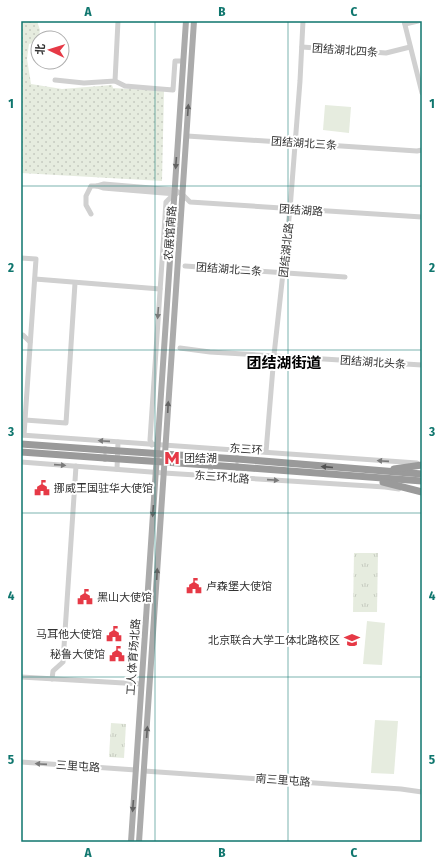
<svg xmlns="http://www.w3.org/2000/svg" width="443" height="863" font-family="'Fira Sans Condensed','Noto Sans SC',sans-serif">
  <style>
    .grass { fill: url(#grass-dots) }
    .park { fill: url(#park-tufts) }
    .pitch { fill: #e6ecdf }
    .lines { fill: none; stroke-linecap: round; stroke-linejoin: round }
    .minor { stroke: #d0d0d0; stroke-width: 5 }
    .major { stroke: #ababab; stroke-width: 6 }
    .highway { stroke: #9a9a9a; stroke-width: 7 }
    .highway-bridge { stroke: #9a9a9a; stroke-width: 7 }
    .oneway { fill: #636363 }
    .oneway2 { fill: #7a7a7a }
    .oneway3 { fill: #525252 }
    .grid { fill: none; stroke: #0f766e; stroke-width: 1; stroke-opacity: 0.55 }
    .labels { text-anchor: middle; stroke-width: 4; stroke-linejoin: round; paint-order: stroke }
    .street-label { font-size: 11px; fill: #333; stroke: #fff }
    .poi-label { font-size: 11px; fill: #333; stroke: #fff; text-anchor: start }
    .district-label { font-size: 15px; font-weight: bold; fill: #000; stroke: #fff }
    .neatline { fill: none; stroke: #0f766e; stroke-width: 1.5 }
    .grid-label { font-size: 13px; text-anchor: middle; font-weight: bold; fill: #0f766e }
  </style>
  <defs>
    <pattern id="grass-dots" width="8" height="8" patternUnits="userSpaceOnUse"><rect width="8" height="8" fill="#e6ecdf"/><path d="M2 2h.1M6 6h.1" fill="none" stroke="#c6cbc0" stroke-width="1.8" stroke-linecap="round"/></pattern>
    <pattern id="park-tufts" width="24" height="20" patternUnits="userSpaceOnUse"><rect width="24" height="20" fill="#e6ecdf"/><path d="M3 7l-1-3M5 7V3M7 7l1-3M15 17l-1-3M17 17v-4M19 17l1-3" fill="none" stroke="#c6cbc0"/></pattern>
  </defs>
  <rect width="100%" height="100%" fill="#fff"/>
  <polygon class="grass" points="21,21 37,21 40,30 38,41 29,44 27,59 31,84 62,89 112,85 113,88 164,91 162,181 21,173"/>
  <g class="park">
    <polygon points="354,553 378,553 377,612 353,612"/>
    <polygon points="111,723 126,724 124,758 109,757"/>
  </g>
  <g class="pitch">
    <polygon points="325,105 351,107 349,133 323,130"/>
    <polygon points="367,621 385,623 382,665 363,664"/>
    <polygon points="375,720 398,721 394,774 371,773"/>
  </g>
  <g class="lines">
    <g class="minor">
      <polyline points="404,21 422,93"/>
      <polyline points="405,24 418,21"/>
      <polyline points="302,47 386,53 410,47"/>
      <polyline points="55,80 84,83 115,81 118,21"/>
      <polyline points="115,81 125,86 173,90 175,61 183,61"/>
      <polyline points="187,136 417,151 422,150"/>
      <polyline points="97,186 104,184 175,190 183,195 190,202 422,217"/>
      <polyline points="91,214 86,205 86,196 91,186 97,186 103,188 176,194"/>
      <polyline points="21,258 36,259 25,420 66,423 75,283"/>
      <polyline points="185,266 345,277"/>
      <polyline points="35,279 160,289"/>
      <polyline points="21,335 23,335 30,342"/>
      <polyline points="180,348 210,352 422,365"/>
      <polyline points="21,435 417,463"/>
      <polyline points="24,435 25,420"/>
      <polyline points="152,445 150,440 166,202 174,194"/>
      <polyline points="266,452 274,355 290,209 300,81 303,21"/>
      <polyline points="21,462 164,473 385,487 399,489"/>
      <polyline points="117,469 118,442"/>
      <polyline points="210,476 212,449"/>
      <polyline points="21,677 141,684"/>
      <polyline points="52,679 53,671 63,662 76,466"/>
      <polyline points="21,762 136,770"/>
      <polyline points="144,771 401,789 422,792"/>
    </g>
    <g class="major">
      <polyline points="131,842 186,21"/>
      <polyline points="139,842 194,21"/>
    </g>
    <g class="highway">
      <polyline points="21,444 105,450"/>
      <polyline points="21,452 105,458"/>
      <polyline points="237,459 422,474"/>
      <polyline points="237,467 422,481"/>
      <polyline points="394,469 422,465"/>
      <polyline points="383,482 422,492"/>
    </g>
    <g class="highway-bridge">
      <polyline points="105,450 237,459"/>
      <polyline points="105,458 237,467"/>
    </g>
  </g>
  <defs><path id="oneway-solid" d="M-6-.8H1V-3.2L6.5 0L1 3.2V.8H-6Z"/></defs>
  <g class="oneway">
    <use href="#oneway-solid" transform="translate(188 110) rotate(-86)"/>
    <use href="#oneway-solid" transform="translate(176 163) rotate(94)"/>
    <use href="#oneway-solid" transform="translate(168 407) rotate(-87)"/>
    <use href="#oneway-solid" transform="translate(153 511) rotate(94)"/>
    <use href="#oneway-solid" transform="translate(157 574) rotate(-87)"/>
    <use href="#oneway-solid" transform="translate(147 732) rotate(-86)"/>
    <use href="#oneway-solid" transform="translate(133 806) rotate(94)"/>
  </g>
  <g class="oneway2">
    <use href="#oneway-solid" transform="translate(158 313) rotate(94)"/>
    <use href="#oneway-solid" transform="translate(104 441) rotate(-176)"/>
    <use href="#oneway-solid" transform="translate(383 461) rotate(-176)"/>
    <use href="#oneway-solid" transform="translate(60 465) rotate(4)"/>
    <use href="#oneway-solid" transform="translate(273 480) rotate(4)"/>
    <use href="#oneway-solid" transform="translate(41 764) rotate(-176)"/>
  </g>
  <use class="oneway3" href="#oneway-solid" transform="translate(327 467) rotate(-175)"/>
  <path class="grid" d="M155,21V842M288,21V842M21,186H422M21,350H422M21,513H422M21,677H422"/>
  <defs>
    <symbol id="metro-bare" viewBox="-9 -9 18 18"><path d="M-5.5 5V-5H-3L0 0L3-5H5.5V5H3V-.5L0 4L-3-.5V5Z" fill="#e63946" stroke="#fff" stroke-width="2.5" paint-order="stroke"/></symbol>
    <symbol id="civic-bare" viewBox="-9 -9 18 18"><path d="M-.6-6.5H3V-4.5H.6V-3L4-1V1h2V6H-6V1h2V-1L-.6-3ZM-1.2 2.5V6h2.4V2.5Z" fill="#e63946" stroke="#fff" stroke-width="2.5" paint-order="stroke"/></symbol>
    <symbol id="university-bare" viewBox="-9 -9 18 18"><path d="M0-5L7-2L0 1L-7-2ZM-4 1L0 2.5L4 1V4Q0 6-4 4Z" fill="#e63946" stroke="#fff" stroke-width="2.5" paint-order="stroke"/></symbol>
  </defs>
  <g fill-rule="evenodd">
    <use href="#metro-bare" x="161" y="447" width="22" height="22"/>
    <use href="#civic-bare" x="31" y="477" width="22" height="22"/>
    <use href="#civic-bare" x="183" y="575" width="22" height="22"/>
    <use href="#civic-bare" x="74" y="586" width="22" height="22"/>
    <use href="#civic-bare" x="103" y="623" width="22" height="22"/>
    <use href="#university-bare" x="341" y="629" width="22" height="22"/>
    <use href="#civic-bare" x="106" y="643" width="22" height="22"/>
  </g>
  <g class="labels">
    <g class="street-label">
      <text transform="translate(345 50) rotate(4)" y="4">团结湖北四条</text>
      <text transform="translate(304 143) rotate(4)" y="4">团结湖北三条</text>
      <text transform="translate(301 210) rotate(4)" y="4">团结湖路</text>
      <text transform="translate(170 233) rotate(-86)" y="4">农展馆南路</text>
      <text transform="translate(286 250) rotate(-84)" y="4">团结湖北路</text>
      <text transform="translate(229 269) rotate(4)" y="4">团结湖北二条</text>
      <text transform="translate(373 362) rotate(4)" y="4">团结湖北头条</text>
      <text transform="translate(246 449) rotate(4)" y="4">东三环</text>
      <text transform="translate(222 477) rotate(4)" y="4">东三环北路</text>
      <text transform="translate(133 657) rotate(-86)" y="4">工人体育场北路</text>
      <text transform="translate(78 766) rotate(4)" y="4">三里屯路</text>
      <text transform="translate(283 780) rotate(4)" y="4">南三里屯路</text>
    </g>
    <g class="poi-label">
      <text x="184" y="462">团结湖</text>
      <text x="54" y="492">挪威王国驻华大使馆</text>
      <text x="206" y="590">卢森堡大使馆</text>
      <text x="97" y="601">黑山大使馆</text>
      <text x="102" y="638" text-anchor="end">马耳他大使馆</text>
      <text x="340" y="644" text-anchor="end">北京联合大学工体北路校区</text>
      <text x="105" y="658" text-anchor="end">秘鲁大使馆</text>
    </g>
    <g class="district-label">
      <text x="284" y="368">团结湖街道</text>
    </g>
  </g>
  <rect width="443" height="863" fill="none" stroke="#ffffff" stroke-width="44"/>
  <g transform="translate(50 50) rotate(274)"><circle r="19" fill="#ffffff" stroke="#adadad"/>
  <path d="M0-3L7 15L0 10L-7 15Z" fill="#e63946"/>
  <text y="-6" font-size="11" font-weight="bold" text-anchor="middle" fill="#333333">北</text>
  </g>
  <rect x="22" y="22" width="399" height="819" class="neatline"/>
  <g class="grid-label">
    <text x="88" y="16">A</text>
    <text x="222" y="16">B</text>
    <text x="354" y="16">C</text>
    <text x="11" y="108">1</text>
    <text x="432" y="108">1</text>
    <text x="11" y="272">2</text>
    <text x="432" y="272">2</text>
    <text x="11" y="436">3</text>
    <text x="432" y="436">3</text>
    <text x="11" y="600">4</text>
    <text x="432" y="600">4</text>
    <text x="11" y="764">5</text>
    <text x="432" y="764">5</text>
    <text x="88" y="857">A</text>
    <text x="222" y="857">B</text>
    <text x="354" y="857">C</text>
  </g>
</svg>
